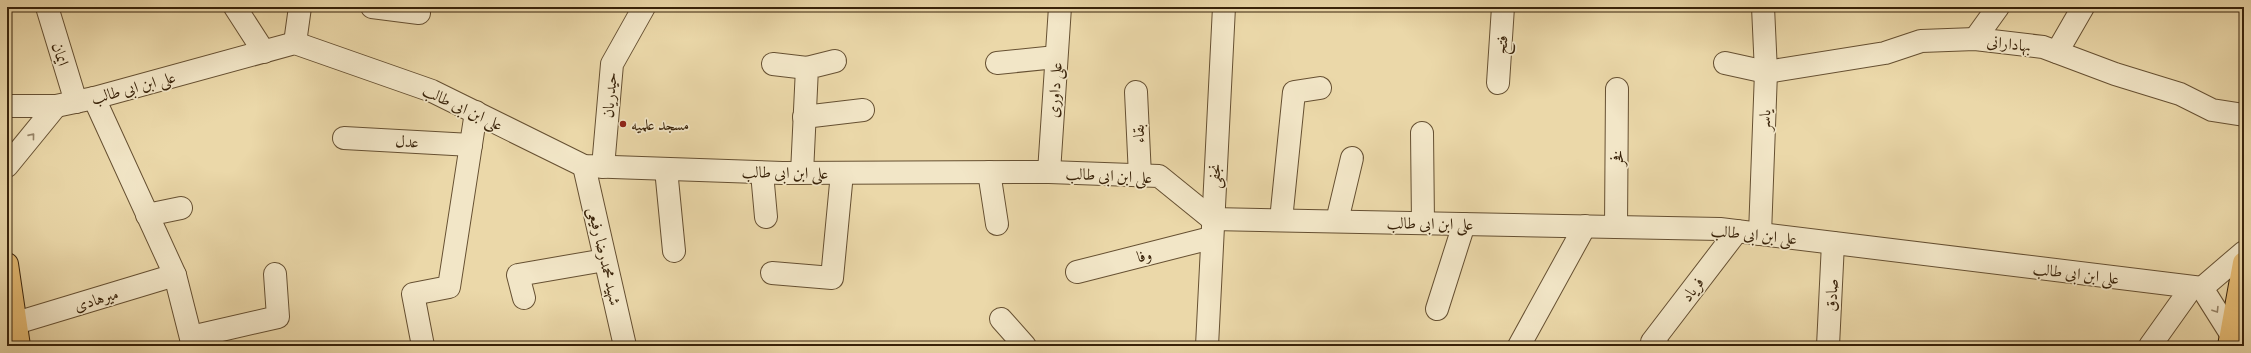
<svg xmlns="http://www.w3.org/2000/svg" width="2251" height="353" font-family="'EB Garamond',Amiri,serif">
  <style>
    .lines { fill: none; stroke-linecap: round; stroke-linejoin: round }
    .minor-casing { stroke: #665032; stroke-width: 24 }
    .major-casing { stroke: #39230a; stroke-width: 24 }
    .minor { stroke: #f2e6c7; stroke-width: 22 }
    .major { stroke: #e6bc74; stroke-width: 22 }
    .oneway { stroke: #968468 }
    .poi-dot { fill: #8f2418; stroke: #f2e6c7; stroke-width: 1.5 }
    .labels { text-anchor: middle; stroke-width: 3.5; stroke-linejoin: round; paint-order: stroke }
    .street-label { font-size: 16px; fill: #39230a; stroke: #f2e6c7 }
    .poi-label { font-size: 16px; fill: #39230a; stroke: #f2e6c7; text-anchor: start }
  </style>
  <rect width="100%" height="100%" fill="#ebd8a9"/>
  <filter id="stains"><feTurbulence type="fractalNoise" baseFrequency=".005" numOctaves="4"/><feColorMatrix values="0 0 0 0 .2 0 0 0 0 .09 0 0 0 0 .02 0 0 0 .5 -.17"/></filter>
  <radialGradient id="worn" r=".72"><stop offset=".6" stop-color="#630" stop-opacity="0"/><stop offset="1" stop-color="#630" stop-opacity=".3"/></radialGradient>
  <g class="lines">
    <defs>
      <g id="minor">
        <polyline points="47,7 76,102"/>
        <polyline points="235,7 264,52"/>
        <polyline points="372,7 419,13"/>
        <polyline points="1975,39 1998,7"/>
        <polyline points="295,43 300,7"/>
        <polyline points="2057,52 2083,7"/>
        <polyline points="997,63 1056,57"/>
        <polyline points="1725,63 1766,72 1885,53 1921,41 1975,39 2043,47 2115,74 2180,94 2212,110 2244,115"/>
        <polyline points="773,64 807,68"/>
        <polyline points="1498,83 1503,7"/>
        <polyline points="1136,92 1140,176"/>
        <polyline points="94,98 175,275 193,346"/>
        <polyline points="7,106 56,106 7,166"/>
        <polyline points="56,106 94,98 295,43 432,91 584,166 782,173 1049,172 1159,176 1212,219 1720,229 2202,288"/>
        <polyline points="804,117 863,110"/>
        <polyline points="1422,133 1423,223"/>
        <polyline points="344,138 471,145"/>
        <polyline points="584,166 625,346"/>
        <polyline points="603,167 612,64 644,7"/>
        <polyline points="666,169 674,251"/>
        <polyline points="989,172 997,224"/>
        <polyline points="1049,172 1060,7"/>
        <polyline points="762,173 766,217"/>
        <polyline points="802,173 807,68 835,61"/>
        <polyline points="147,215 181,208"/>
        <polyline points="1281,220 1294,92 1320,88"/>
        <polyline points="1337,221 1352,158"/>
        <polyline points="1616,227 1617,89"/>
        <polyline points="1760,234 1766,72 1763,7"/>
        <polyline points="1077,272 1211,238"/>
        <polyline points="772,273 832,278 842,173"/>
        <polyline points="524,298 518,275 605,260"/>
        <polyline points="1437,309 1464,224"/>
        <polyline points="1001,319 1025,346"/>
        <polyline points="16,323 175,275"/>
        <polyline points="2231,334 2202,288 2244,252"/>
        <polyline points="191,337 278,317 275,274"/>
        <polyline points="423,346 413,294 449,287 476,112"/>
        <polyline points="1207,346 1224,7"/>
        <polyline points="1519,346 1585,226"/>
        <polyline points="1658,346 1652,342 1737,231"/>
        <polyline points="1828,346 1833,243"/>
        <polyline points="2150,346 2192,287"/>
      </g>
      <g id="major">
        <polyline points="7,264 19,346"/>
        <polyline points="2229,346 2244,263"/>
      </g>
    </defs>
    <use href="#minor" class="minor-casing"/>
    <use href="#major" class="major-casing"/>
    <use href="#minor" class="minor"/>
    <use href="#major" class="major"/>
  </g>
  <defs><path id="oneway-chevron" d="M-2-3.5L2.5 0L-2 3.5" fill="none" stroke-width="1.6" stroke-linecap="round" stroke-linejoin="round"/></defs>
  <g class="oneway">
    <use href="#oneway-chevron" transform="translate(32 136) rotate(-51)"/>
    <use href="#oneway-chevron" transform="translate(2216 310) rotate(58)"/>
  </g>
  <circle class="poi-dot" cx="623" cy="124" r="4"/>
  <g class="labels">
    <g class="street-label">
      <text transform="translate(2009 43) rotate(7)" y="6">بهادارانی</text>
      <text transform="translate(1501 45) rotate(-87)" y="6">فتح</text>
      <text transform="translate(61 54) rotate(73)" y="6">ایمان</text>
      <text transform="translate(133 87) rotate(-15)" y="6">علی ابن ابی طالب</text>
      <text transform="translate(1054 90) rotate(-86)" y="6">علی داوری</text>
      <text transform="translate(609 95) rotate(-85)" y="6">حیدریان</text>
      <text transform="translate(463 107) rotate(25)" y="6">علی ابن ابی طالب</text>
      <text transform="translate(1764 120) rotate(-88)" y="6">یاسر</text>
      <text transform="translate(1138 134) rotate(-93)" y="6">بقاء</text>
      <text transform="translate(407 141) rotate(3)" y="6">عدل</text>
      <text transform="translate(1617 158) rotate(-90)" y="6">فخر</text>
      <text transform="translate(785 172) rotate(1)" y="6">علی ابن ابی طالب</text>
      <text transform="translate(1109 175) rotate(3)" y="6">علی ابن ابی طالب</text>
      <text transform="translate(1214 176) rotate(-87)" y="6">نجفی</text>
      <text transform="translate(1430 223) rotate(1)" y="6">علی ابن ابی طالب</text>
      <text transform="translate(1754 234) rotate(6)" y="6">علی ابن ابی طالب</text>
      <text transform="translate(1144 255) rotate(-14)" y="6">وفا</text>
      <text transform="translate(605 256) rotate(77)" y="6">شهید محمدرضا رفیعی</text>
      <text transform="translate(2076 273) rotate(7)" y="6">علی ابن ابی طالب</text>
      <text transform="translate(1692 289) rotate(-53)" y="6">فریاد</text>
      <text transform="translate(1831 295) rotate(-87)" y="6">صادق</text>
      <text transform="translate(96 299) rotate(-17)" y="6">میرهادی</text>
    </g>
    <g class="poi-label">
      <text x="631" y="130">مسجد علمیه</text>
    </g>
  </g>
  <rect width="2251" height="353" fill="none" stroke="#ebd8a9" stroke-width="24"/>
  <rect x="8" y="8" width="2235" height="337" fill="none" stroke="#39230a" stroke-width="2"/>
  <rect x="12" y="12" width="2227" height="329" fill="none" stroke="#39230a"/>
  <rect width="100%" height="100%" filter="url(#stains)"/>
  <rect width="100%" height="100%" fill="url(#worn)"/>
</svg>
